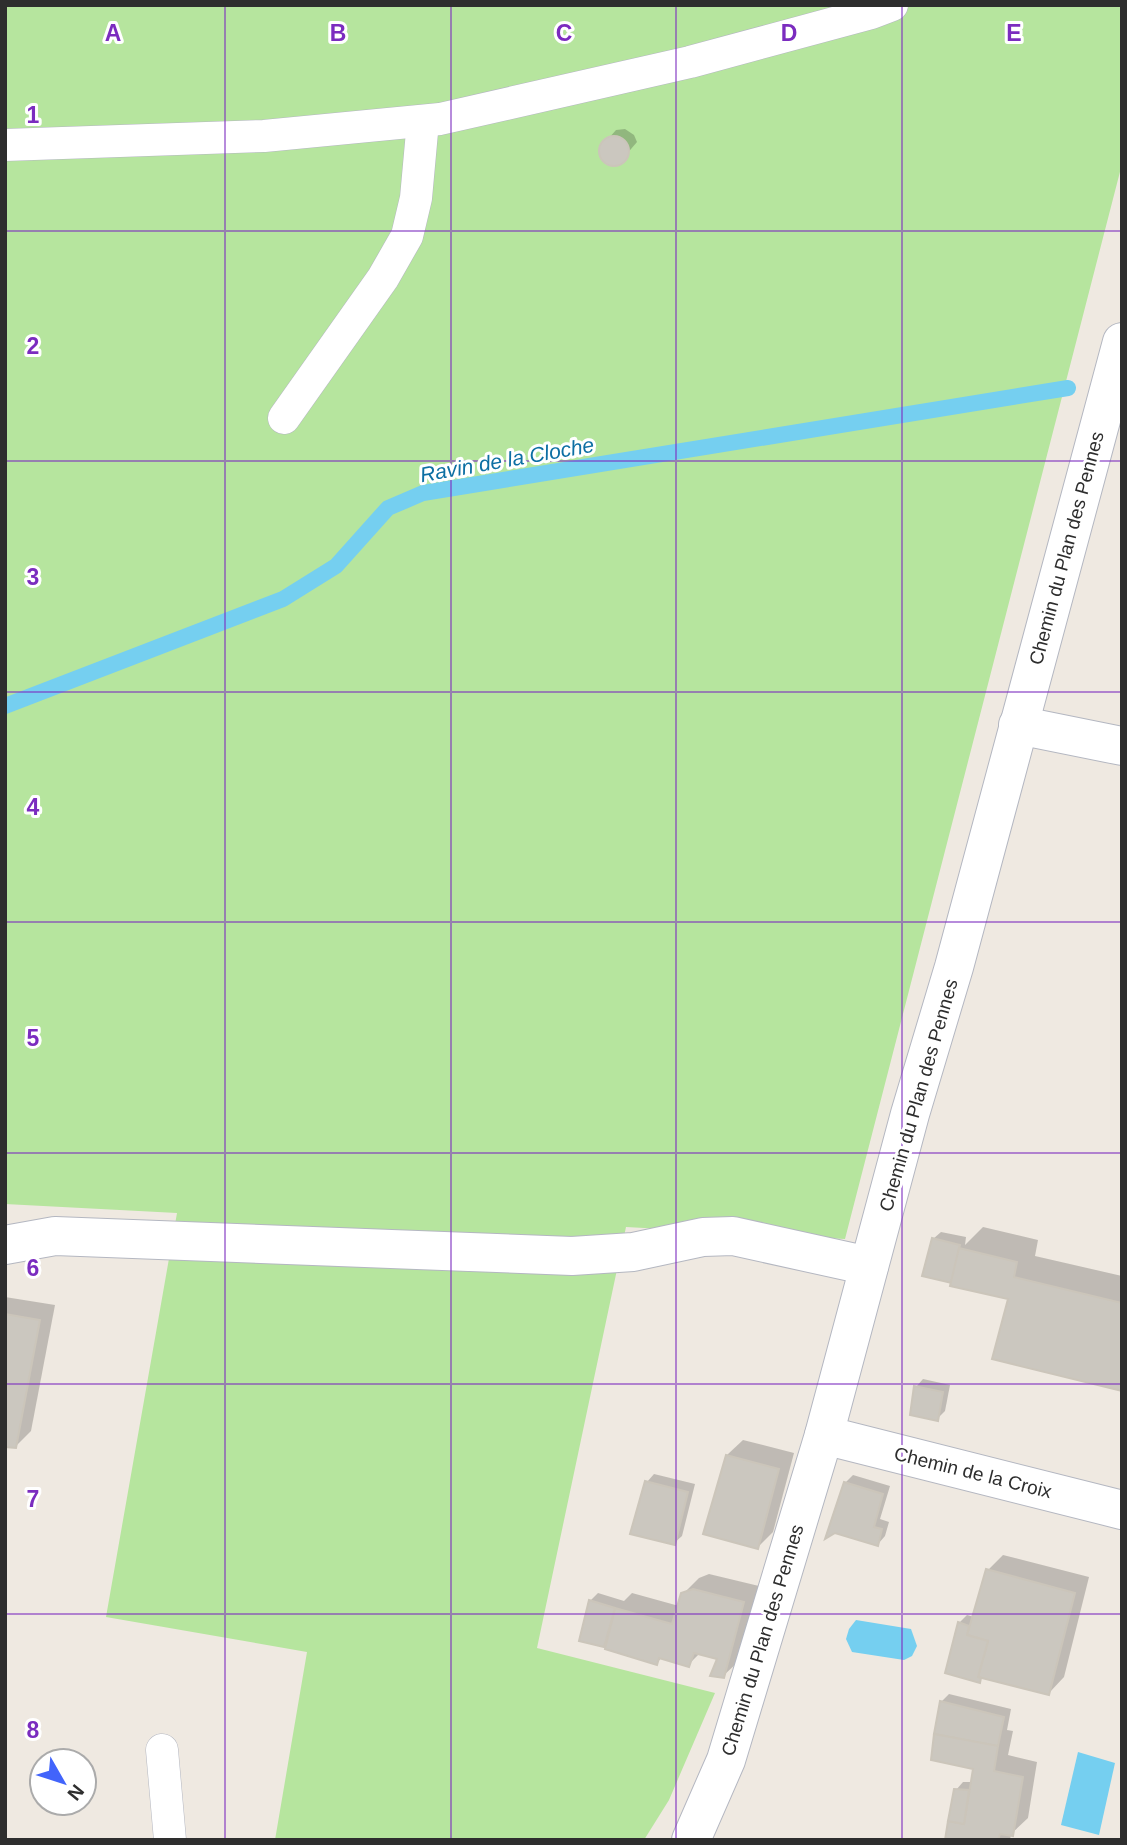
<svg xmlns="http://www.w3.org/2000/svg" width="1127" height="1845" font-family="Helvetica,sans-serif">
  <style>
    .green { fill: #b6e59e }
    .water { fill: #75cff0 }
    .shadow { fill: #0003 }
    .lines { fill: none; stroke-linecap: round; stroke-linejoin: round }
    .stream { stroke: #75cff0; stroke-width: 16 }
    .building { fill: #cbc7bf; stroke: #cbc5ba; stroke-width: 2 }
    .lane-casing { stroke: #b4b7c1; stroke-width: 33 }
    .street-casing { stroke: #b4b7c1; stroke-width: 40 }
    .lane { stroke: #fff; stroke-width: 32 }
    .street { stroke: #fff; stroke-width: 38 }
    .grid { fill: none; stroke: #7b2cbf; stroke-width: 2; stroke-opacity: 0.55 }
    .labels { text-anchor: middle; stroke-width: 6; stroke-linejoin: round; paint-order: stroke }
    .street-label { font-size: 19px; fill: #2e2e2e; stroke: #fff }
    .water-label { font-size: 21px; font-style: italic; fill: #0d6fa3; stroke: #fff }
    .grid-label { font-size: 23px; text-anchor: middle; font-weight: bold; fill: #7b2cbf; stroke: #fff; stroke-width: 6; stroke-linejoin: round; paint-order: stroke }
  </style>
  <rect width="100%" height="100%" fill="#efe9e1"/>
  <polygon class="green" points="5,5 1122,5 1122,164 845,1239 626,1227 537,1648 715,1693 669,1800 644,1840 275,1840 307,1652 106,1617 177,1213 5,1204"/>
  <g class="water">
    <polygon points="856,1620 911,1629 917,1646 912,1656 904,1660 852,1652 846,1639 849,1629"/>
    <polygon points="1078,1752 1115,1763 1099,1835 1061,1825"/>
  </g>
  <g class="shadow">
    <polygon points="625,129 634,135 637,142 619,163 607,163 602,156 601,147 616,130"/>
    <polygon points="983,1227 1038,1240 1035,1256 1122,1276 1122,1390 1010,1298 933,1239 941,1232 966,1237 965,1245"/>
    <polygon points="5,1297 55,1305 31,1431 15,1447 5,1445"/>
    <polygon points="923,1379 950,1385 945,1411 937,1419 916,1387"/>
    <polygon points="743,1440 794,1453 773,1532 758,1547 727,1455"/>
    <polygon points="654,1474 695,1484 682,1536 674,1543 647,1482"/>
    <polygon points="853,1475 890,1486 880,1519 889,1522 885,1536 878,1544 845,1483"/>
    <polygon points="1003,1555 1089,1577 1064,1677 1049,1693 983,1676 979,1681 959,1623 967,1615 974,1617 988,1570"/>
    <polygon points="709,1574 759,1586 739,1661 723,1676 719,1658 700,1653 688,1665 662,1657 657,1663 609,1640 604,1645 590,1601 598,1593 624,1601 632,1593 679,1606 683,1594 699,1578"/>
    <polygon points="949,1694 1011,1709 1007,1730 1013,1731 1008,1755 1037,1762 1028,1818 1011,1834 1010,1840 946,1840 956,1790 963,1782 972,1782 975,1767 942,1701"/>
  </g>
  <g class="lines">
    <polyline class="stream" points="5,706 283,599 336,566 388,508 423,493 1068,388"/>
  </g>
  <g class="building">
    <circle cx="614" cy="151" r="15"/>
    <polygon points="932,1238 960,1245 952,1283 922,1276"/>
    <polygon points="959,1248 1017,1262 1014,1277 1122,1303 1122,1391 992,1359 1008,1299 950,1286"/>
    <polygon points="5,1314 40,1320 16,1448 5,1447"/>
    <polygon points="914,1386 943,1392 938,1421 910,1415"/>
    <polygon points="726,1455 779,1469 758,1549 703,1534"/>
    <polygon points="645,1481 688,1492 675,1545 630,1534"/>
    <polygon points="844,1482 883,1494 874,1527 882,1529 878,1546 835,1533 825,1539"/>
    <polygon points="986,1569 1075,1593 1049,1695 978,1677 988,1641 967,1635"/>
    <polygon points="693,1589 744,1602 724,1678 710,1676 717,1659 694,1653 689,1667 659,1658 657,1665 605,1649 615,1608 672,1624 681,1593"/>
    <polygon points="589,1600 615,1608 604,1647 579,1641"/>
    <polygon points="958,1622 969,1626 967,1635 988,1641 978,1677 981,1678 980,1683 945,1673"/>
    <polygon points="940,1701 1004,1717 998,1746 934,1734"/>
    <polygon points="934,1734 998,1746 994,1771 1023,1777 1013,1836 1000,1834 998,1840 945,1840 948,1821 964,1824 973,1769 931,1760"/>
    <polygon points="954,1789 969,1790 964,1824 948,1821"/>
  </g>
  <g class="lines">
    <defs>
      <g id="lane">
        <polyline points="5,145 264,136 440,119 690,62 871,13 892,5"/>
        <polyline points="284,418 383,278 407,236 416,198 423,121"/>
        <polyline points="162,1750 170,1840"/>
      </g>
      <g id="street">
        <polyline points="1018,725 1122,746"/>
        <polyline points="5,1245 55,1236 572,1256 633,1252 703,1237 733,1236 869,1266"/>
        <polyline points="824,1435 1122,1510"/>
        <polyline points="691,1840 726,1760 824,1435 910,1114 954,967 1122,342"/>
      </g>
    </defs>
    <use href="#lane" class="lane-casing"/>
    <use href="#street" class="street-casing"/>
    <use href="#lane" class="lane"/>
    <use href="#street" class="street"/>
  </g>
  <path class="grid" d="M225,5V1840M451,5V1840M676,5V1840M902,5V1840M5,231H1122M5,461H1122M5,692H1122M5,922H1122M5,1153H1122M5,1384H1122M5,1614H1122"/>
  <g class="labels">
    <g class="street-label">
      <text transform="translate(1066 548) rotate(-75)" y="7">Chemin du Plan des Pennes</text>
      <text transform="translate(918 1095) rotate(-74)" y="7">Chemin du Plan des Pennes</text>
      <text transform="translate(973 1472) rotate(14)" y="7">Chemin de la Croix</text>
      <text transform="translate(762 1640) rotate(-73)" y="7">Chemin du Plan des Pennes</text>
    </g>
    <g class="water-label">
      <text transform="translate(507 460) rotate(-10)" y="7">Ravin de la Cloche</text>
    </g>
  </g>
  <g class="grid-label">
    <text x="113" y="41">A</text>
    <text x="338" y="41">B</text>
    <text x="564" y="41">C</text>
    <text x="789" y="41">D</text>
    <text x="1014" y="41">E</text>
    <text x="33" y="123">1</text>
    <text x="33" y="354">2</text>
    <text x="33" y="585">3</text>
    <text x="33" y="815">4</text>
    <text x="33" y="1046">5</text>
    <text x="33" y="1276">6</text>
    <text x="33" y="1507">7</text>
    <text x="33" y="1738">8</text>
  </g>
  <rect width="1127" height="1845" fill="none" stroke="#2e2e2e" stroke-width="14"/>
  <g transform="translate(63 1782) rotate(129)"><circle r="33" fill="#ffffff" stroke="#ababab" stroke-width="2"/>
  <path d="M0-5L12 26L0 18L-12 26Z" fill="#4264fb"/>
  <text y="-10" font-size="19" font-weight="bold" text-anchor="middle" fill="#2e2e2e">N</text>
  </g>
</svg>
